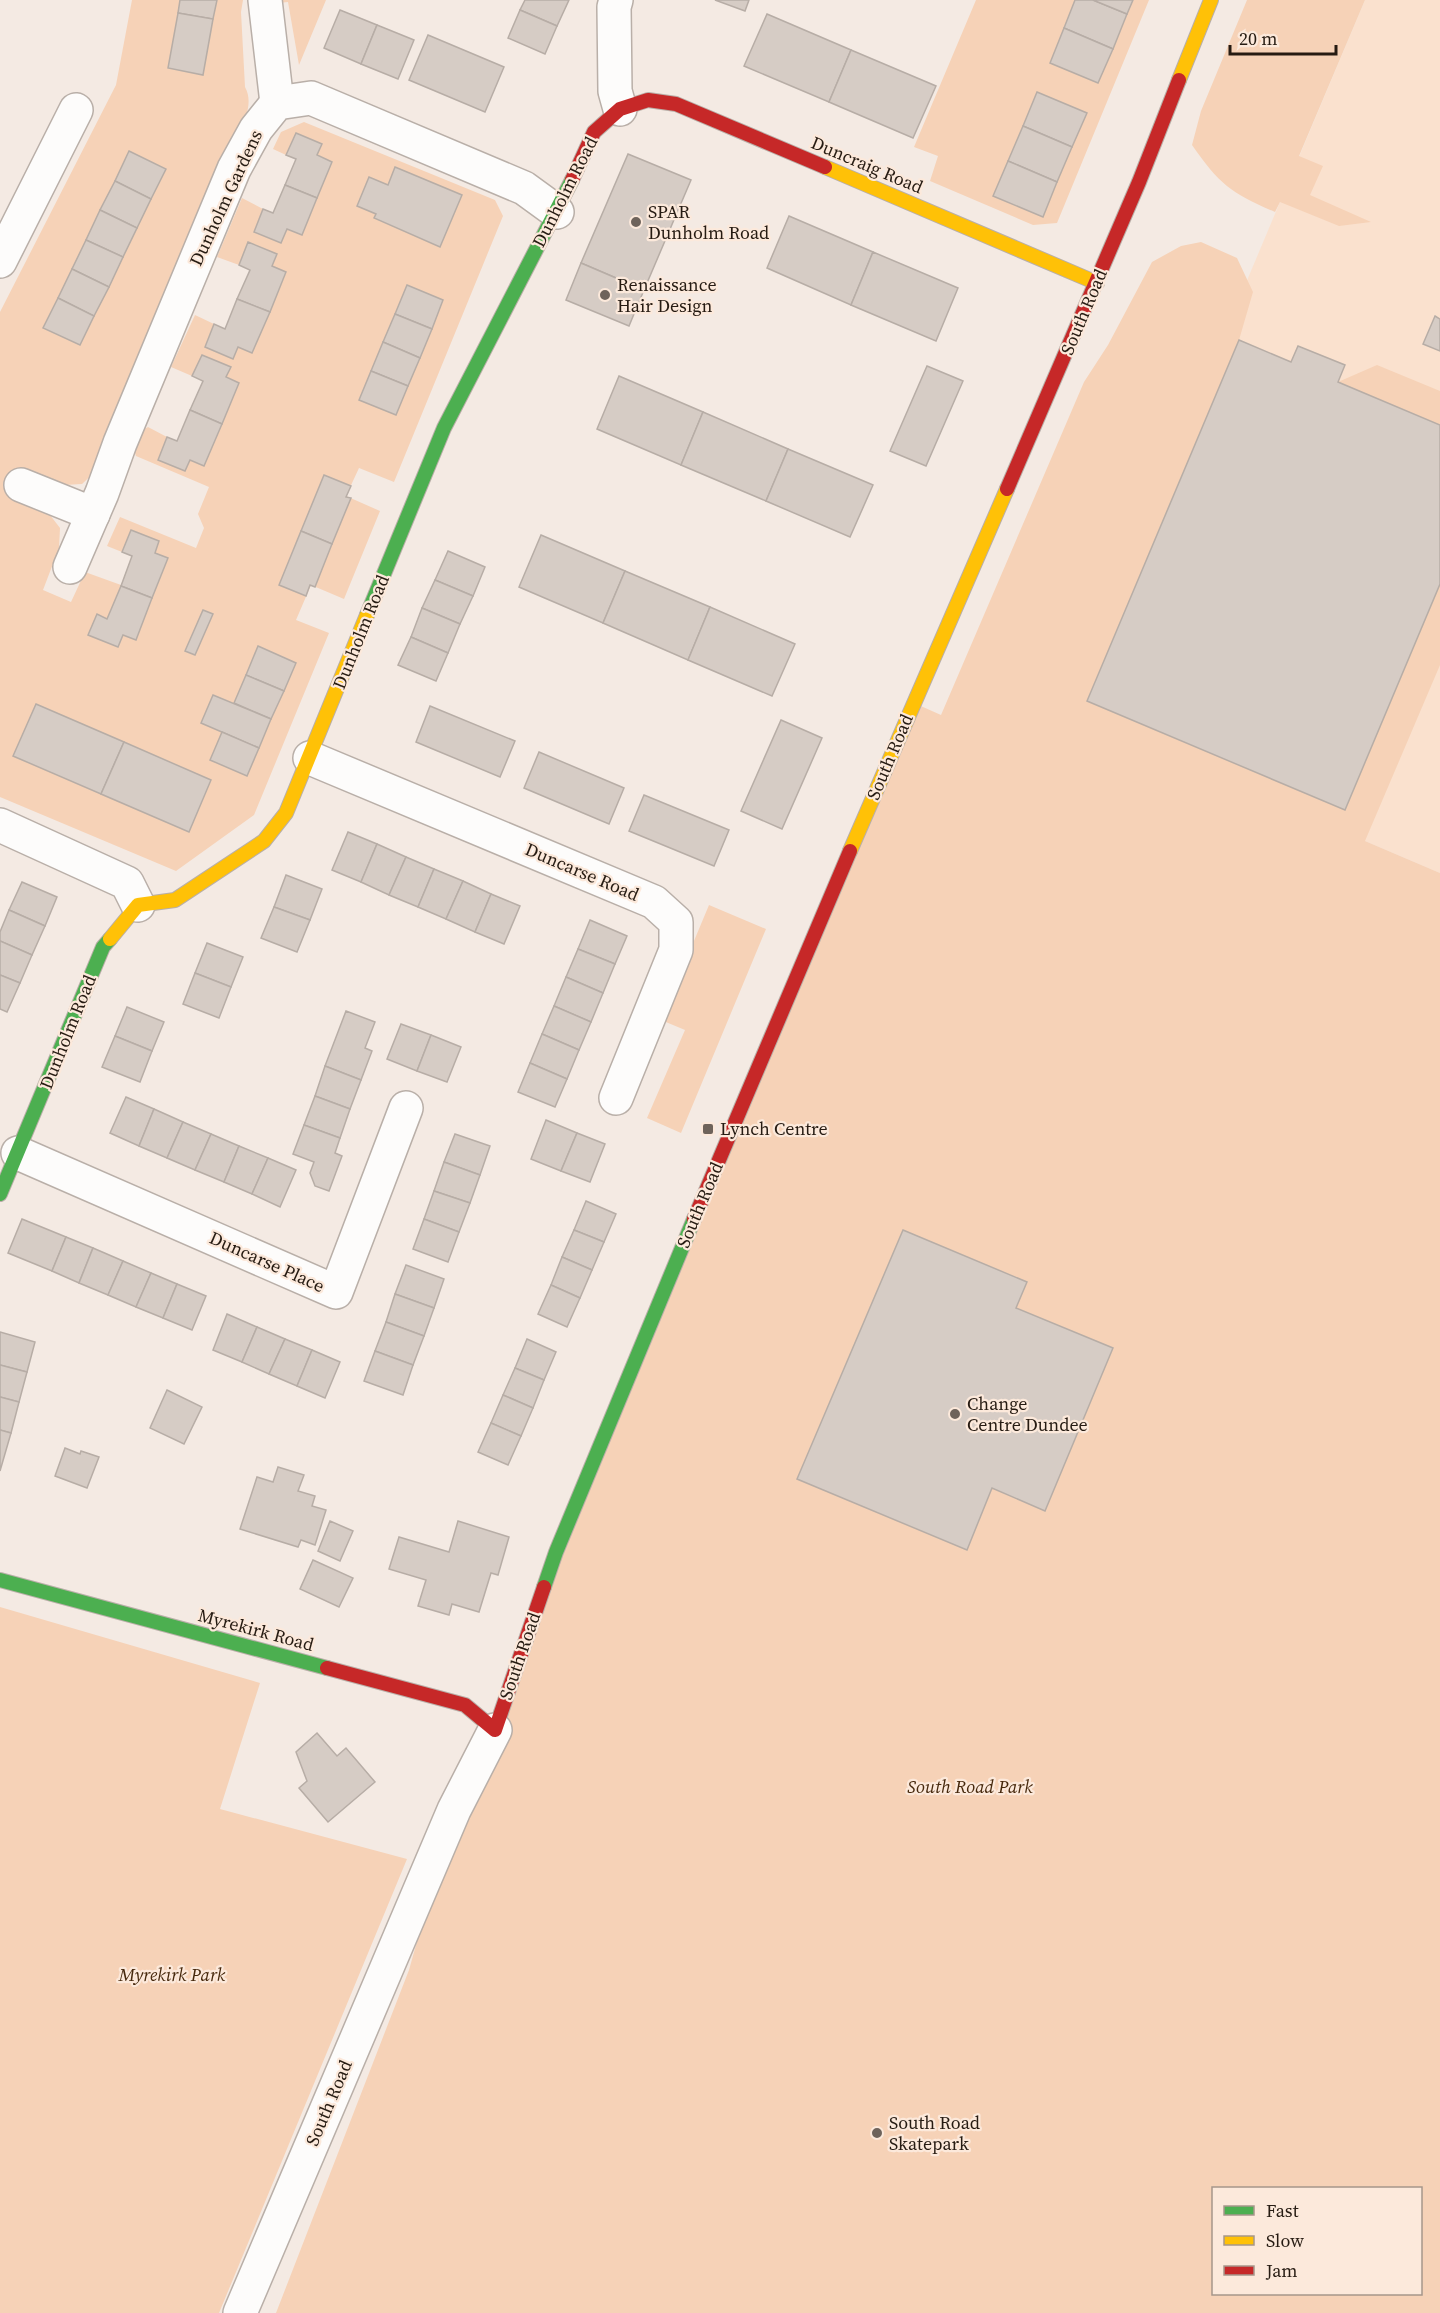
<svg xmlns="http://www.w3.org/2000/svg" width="1440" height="2313" font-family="'Source Serif 4',serif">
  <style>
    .built { fill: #fae1ce }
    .green { fill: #f6d2b7; fill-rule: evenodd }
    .building { fill: #d6ccc5; stroke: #b7ada6; stroke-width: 1.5 }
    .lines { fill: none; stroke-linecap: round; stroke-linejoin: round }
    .street-casing { stroke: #b9afa8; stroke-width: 36 }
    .fast-casing { stroke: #b9afa8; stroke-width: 16 }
    .slow-casing { stroke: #b9afa8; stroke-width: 16 }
    .jam-casing { stroke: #b9afa8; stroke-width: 16 }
    .street { stroke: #fdfcfb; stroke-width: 33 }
    .fast { stroke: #4caf50; stroke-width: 14 }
    .slow { stroke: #ffc107; stroke-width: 14 }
    .jam { stroke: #c62828; stroke-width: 14 }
    .poi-dot { fill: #6e635b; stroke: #fce9db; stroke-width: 2 }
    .labels { text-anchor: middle; stroke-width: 4.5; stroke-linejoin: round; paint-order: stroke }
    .street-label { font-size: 18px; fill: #261b12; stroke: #fce9db }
    .poi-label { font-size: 18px; fill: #261b12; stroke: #fce9db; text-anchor: start }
    .park-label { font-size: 18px; font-style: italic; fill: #46280c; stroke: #fce9db }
  </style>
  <rect width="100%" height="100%" fill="#f4eae3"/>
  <polygon class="built" points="1365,0 1440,0 1440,873 1065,713"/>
  <g class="green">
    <path d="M132,0H243L241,12L245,87C257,108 236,136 226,155L96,471L82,484L64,485L22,469L11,499L50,515L60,528L59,548L43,590L71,602L85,572L121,585L132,556L107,546L120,517L196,548L204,528L198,514L209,487L136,456L133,447L139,432L148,427L167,437L158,460L185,471L190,460L204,465L239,383L226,377L230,367L202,355L192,376L171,367L195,315L214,324L205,347L233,359L238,347L252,353L286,273L272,266L277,254L248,243L239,265L217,257L242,198L263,209L254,232L281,243L287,229L332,162L317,155L321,144L296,133L286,155L273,149L281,132L304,122L495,200L503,216L394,482L359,468L346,496L380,511L344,599L311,585L296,620L329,633L254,815L176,871L0,797V312L116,85Z"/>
    <polygon points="279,0 326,0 299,65 288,2 279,3"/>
    <polygon points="976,0 1149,0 1057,223 1033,225 930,181 938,156 914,147"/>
    <path d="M1247,0H1365L1299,156L1323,166L1310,195L1371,222L1339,226L1280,202L1275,212C1231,193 1220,185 1192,145L1201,111Z"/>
    <path d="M1201,242L1237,258L1253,292L1239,340L1087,701L1345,810L1440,584V665L1365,841L1440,873V2313H276L409,1970L454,1810L914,703L941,715L1084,382L1108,345L1152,262L1181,246ZM1214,2188H1420V2294H1214Z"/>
    <polygon points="1377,365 1440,391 1440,425 1338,382"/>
    <polygon points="709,905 766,929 681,1133 647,1118 685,1030 661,1020"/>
    <polygon points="0,1607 260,1683 220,1809 407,1859 219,2313 0,2313"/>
  </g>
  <g class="building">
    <polygon points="180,0 217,0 213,19 178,13"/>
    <polygon points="525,0 569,0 557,26 520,10"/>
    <polygon points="715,0 749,0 745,11"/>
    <polygon points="1075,0 1093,0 1127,14 1113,49 1064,28"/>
    <polygon points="1093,0 1133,0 1127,14"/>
    <polygon points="340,10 377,25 361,64 324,48"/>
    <polygon points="520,10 557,26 545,54 508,38"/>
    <polygon points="178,13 213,19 203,75 168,68"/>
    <polygon points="767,14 851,50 829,102 744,66"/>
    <polygon points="377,25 414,40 398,79 361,64"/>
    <polygon points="1064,28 1113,49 1098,83 1050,63"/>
    <polygon points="428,35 504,67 485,112 409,80"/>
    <polygon points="851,50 936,86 913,138 829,102"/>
    <polygon points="1037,92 1087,113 1072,147 1023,126"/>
    <polygon points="1023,126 1072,147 1057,182 1008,161"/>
    <polygon points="296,133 322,144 317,155 332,162 317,198 285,185 296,159 286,155"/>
    <polygon points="129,151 166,169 151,199 115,181"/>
    <polygon points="628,154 691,180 644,290 581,263"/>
    <polygon points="1008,161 1057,182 1043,217 993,196"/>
    <polygon points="395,167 462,195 440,247 374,218 376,214 357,206 369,177 388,185"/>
    <polygon points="115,181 151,199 137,228 100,210"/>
    <polygon points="285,185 317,198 302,235 287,229 281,243 254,232 263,209 273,213"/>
    <polygon points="100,210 137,228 123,257 86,240"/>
    <polygon points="789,216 873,252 851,305 767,268"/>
    <polygon points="86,240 123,257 109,287 72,269"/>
    <polygon points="248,242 277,254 272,266 286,272 270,312 237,299 250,270 239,265"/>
    <polygon points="873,252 958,288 936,341 851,305"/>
    <polygon points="581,263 644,290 629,326 566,300"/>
    <polygon points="72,269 109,287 94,316 58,298"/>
    <polygon points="407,285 443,300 432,329 395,314"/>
    <polygon points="58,298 94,316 80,345 43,328"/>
    <polygon points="237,299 270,312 252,353 238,347 233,359 205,347 214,324 225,329"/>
    <polygon points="395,314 432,329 420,358 383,342"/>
    <polygon points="1435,316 1440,319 1440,351 1423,344"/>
    <polygon points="1239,340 1291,362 1298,346 1345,365 1338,382 1440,425 1440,584 1345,810 1087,701"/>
    <polygon points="383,342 420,358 408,386 371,371"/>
    <polygon points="202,355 231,367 226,377 239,383 222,424 190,410 203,381 192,376"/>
    <polygon points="927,366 963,381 926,466 890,451"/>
    <polygon points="371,371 408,386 396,415 359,400"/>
    <polygon points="619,376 703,412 681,465 597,429"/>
    <polygon points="190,410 222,424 204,466 190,460 185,471 158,460 167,437 177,441"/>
    <polygon points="703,412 788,449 766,501 681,465"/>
    <polygon points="788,449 873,485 850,537 766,501"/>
    <polygon points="324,475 351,486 346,497 351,498 332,544 301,531"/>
    <polygon points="131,530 159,541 155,553 168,558 152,598 121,586 132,556 122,552"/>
    <polygon points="301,531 332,544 315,587 310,585 306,596 279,585"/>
    <polygon points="541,535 625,571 603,623 519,587"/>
    <polygon points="448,551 485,567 473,596 435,580"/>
    <polygon points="625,571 710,607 688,660 603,623"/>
    <polygon points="435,580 473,596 460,624 422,608"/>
    <polygon points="121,586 152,598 136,640 123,635 118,647 88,635 97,614 107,619"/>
    <polygon points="710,607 795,644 772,696 688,660"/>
    <polygon points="422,608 460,624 448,653 411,637"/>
    <polygon points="203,610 213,614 195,655 185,651"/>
    <polygon points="411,637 448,653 436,681 398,665"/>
    <polygon points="258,646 296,663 284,691 246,675"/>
    <polygon points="246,675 284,691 271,719 234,703"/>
    <polygon points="213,695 271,719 259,748 201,723"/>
    <polygon points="36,704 124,742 101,794 13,756"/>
    <polygon points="430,706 515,741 500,777 416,742"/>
    <polygon points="781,720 822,738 782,829 741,811"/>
    <polygon points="222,732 259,748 247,776 210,760"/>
    <polygon points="124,742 211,780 189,832 101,794"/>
    <polygon points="539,752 624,788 609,824 524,788"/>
    <polygon points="644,795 729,830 714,866 629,831"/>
    <polygon points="348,832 377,844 361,882 332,870"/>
    <polygon points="377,844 406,857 389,895 361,882"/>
    <polygon points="406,857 434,869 418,907 389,895"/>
    <polygon points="434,869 463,881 446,919 418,907"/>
    <polygon points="286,875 322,889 310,920 274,907"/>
    <polygon points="463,881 491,894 475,932 446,919"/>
    <polygon points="22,882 57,897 45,926 9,910"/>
    <polygon points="491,894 520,906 504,944 475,932"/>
    <polygon points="274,907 310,920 297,952 261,938"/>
    <polygon points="9,910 45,926 32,955 0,941 0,932"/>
    <polygon points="590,920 627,936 615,964 578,949"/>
    <polygon points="0,941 32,955 20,983 0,975"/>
    <polygon points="207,943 243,957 231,987 195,973"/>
    <polygon points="578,949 615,964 603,993 566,977"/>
    <polygon points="195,973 231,987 219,1018 183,1004"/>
    <polygon points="0,975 20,983 7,1012 0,1009"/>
    <polygon points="566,977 603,993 591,1022 554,1006"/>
    <polygon points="554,1006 591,1022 579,1050 542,1034"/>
    <polygon points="127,1007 164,1022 152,1051 115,1036"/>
    <polygon points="346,1011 375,1022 365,1048 372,1051 361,1080 325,1066"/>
    <polygon points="401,1024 431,1035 417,1071 387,1059"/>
    <polygon points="542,1034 579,1050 567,1079 530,1063"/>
    <polygon points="431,1035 461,1047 447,1082 417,1071"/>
    <polygon points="115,1036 152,1051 140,1082 102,1067"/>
    <polygon points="530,1063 567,1079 555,1107 518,1092"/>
    <polygon points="325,1066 361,1080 350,1109 315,1096"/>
    <polygon points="315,1096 350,1109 340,1138 304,1125"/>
    <polygon points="126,1097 154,1109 139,1146 110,1133"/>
    <polygon points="154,1109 183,1122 167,1158 139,1146"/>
    <polygon points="546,1120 577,1133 561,1171 531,1159"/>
    <polygon points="183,1122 211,1134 195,1170 167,1158"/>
    <polygon points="304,1125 340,1138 335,1153 342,1156 329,1191 315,1186 310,1173 314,1162 293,1154"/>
    <polygon points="577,1133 605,1144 590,1182 561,1171"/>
    <polygon points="211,1134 239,1146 224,1182 195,1170"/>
    <polygon points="455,1134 490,1146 480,1175 444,1162"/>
    <polygon points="239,1146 268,1158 252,1194 224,1182"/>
    <polygon points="268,1158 296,1170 280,1207 252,1194"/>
    <polygon points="444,1162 480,1175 470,1203 434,1191"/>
    <polygon points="434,1191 470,1203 459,1232 424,1219"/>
    <polygon points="586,1201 616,1214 604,1242 574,1230"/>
    <polygon points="22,1219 66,1237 52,1271 8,1253"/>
    <polygon points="424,1219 459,1232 448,1262 413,1249"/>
    <polygon points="574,1230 604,1242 592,1270 562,1257"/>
    <polygon points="903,1230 1027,1282 1016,1308 1113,1348 1045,1511 992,1488 967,1550 797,1479"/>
    <polygon points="66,1237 93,1248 79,1283 52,1271"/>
    <polygon points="93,1248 123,1261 108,1295 79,1283"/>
    <polygon points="562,1257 592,1270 580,1298 551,1285"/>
    <polygon points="123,1261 151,1273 136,1307 108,1295"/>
    <polygon points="406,1265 444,1279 434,1308 395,1294"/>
    <polygon points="151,1273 177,1284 163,1318 136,1307"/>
    <polygon points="177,1284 206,1296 192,1330 163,1318"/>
    <polygon points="551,1285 580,1298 567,1327 538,1314"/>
    <polygon points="395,1294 434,1308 424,1336 386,1322"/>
    <polygon points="227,1314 257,1327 242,1362 213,1350"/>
    <polygon points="386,1322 424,1336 413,1365 375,1351"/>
    <polygon points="257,1327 285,1339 269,1374 242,1362"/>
    <polygon points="0,1332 35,1342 27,1372 0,1365"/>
    <polygon points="285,1339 312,1350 297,1386 269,1374"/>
    <polygon points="527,1339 556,1352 544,1380 515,1368"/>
    <polygon points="312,1350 340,1362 325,1398 297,1386"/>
    <polygon points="375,1351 413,1365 403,1395 364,1381"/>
    <polygon points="0,1365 27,1372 19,1402 0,1397"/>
    <polygon points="515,1368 544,1380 533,1408 503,1395"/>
    <polygon points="167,1390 202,1407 184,1444 150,1428"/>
    <polygon points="503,1395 533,1408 521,1436 491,1423"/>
    <polygon points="0,1397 19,1402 11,1433 0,1430"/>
    <polygon points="491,1423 521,1436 508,1465 478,1452"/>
    <polygon points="0,1430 11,1433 0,1471"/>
    <polygon points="65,1448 80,1454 81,1451 99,1457 87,1488 55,1476"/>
    <polygon points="278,1467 304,1475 298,1491 315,1496 312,1506 326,1510 315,1545 301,1540 298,1547 240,1529 257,1477 273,1482"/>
    <polygon points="330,1521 353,1531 340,1561 318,1551"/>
    <polygon points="458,1521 509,1537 498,1575 491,1573 479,1612 452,1604 449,1615 418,1606 426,1580 389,1569 399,1537 449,1552"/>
    <polygon points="313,1560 353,1578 339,1607 300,1589"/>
    <polygon points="317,1733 337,1756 346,1748 375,1782 328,1822 299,1788 307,1781 296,1752"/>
  </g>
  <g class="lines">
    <defs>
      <g id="street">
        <polyline points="265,0 277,103"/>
        <polyline points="616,0 614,7 615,91 620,109"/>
        <polyline points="0,261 76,110"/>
        <polyline points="21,485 93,514"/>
        <polyline points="70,567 102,493 120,443 234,169 256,129 277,103 311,98 524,188 557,212"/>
        <polyline points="310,758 654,902 676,922 676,950 616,1098"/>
        <polyline points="0,825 127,883 138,905"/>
        <polyline points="18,1153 336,1292 406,1108"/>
        <polyline points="240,2313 454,1810 495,1730"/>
      </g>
      <g id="fast">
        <polyline points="367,615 444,428 572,180"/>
        <polyline points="0,1194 103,947 110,939"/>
        <polyline points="0,1580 327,1668"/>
        <polyline points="544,1587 556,1552 694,1219"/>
      </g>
      <g id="slow">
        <polyline points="1179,80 1211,0"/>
        <polyline points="825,167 1097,283"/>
        <polyline points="850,851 1007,489"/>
        <polyline points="110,939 138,905 175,900 264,841 286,813 367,615"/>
      </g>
      <g id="jam">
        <polyline points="572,180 594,132 620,109 648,100 676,104 825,167"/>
        <polyline points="1007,489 1139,182 1179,80"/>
        <polyline points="694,1219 850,851"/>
        <polyline points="327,1668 465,1705 495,1730 544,1587"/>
      </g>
    </defs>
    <use href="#street" class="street-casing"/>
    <use href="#fast" class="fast-casing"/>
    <use href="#slow" class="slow-casing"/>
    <use href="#jam" class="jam-casing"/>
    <use href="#street" class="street"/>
    <use href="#fast" class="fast"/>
    <use href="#slow" class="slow"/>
    <use href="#jam" class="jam"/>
  </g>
  <g class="poi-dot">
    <circle cx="636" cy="222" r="6"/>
    <circle cx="605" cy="295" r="6"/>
    <rect x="702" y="1123" width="12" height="12" rx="3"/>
    <circle cx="955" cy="1414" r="6"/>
    <circle cx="877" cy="2133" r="6"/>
  </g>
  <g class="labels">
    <g class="street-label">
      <text transform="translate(867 165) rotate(23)" y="6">Duncraig Road</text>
      <text transform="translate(565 192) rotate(-63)" y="6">Dunholm Road</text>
      <text transform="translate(226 198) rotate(-65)" y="6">Dunholm Gardens</text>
      <text transform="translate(1084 312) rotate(-67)" y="6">South Road</text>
      <text transform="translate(361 632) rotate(-68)" y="6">Dunholm Road</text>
      <text transform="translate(890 757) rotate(-67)" y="6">South Road</text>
      <text transform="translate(582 872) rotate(23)" y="6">Duncarse Road</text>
      <text transform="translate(68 1032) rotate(-68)" y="6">Dunholm Road</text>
      <text transform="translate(700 1205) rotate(-67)" y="6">South Road</text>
      <text transform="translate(267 1262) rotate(24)" y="6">Duncarse Place</text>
      <text transform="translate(256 1630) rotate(15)" y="6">Myrekirk Road</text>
      <text transform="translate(520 1656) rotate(-71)" y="6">South Road</text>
      <text transform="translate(329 2103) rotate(-67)" y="6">South Road</text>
    </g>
    <g class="poi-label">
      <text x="648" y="218">SPAR<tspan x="648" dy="21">Dunholm Road</tspan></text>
      <text x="617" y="291">Renaissance<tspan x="617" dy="21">Hair Design</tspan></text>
      <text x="720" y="1135">Lynch Centre</text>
      <text x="967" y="1410">Change<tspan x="967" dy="21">Centre Dundee</tspan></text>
      <text x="889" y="2129">South Road<tspan x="889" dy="21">Skatepark</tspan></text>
    </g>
    <g class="park-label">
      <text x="970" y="1793">South Road Park</text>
      <text x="172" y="1981">Myrekirk Park</text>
    </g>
  </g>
  <rect x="1212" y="2187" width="210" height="108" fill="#fce9db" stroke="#a6978b" stroke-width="1.5"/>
  <rect x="1224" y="2206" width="30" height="9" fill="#4caf50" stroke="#a6978b" stroke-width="1.5"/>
  <text x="1266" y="2217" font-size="18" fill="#261b12">Fast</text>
  <rect x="1224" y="2236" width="30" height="9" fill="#ffc107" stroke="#a6978b" stroke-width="1.5"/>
  <text x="1266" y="2247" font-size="18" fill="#261b12">Slow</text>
  <rect x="1224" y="2266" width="30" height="9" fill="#c62828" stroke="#a6978b" stroke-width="1.5"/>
  <text x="1266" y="2277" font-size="18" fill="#261b12">Jam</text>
  <path d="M1230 45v9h106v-9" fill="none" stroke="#261b12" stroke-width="3"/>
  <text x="1239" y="45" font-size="18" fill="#261b12" stroke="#fce9db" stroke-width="4.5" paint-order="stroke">20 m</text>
</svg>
